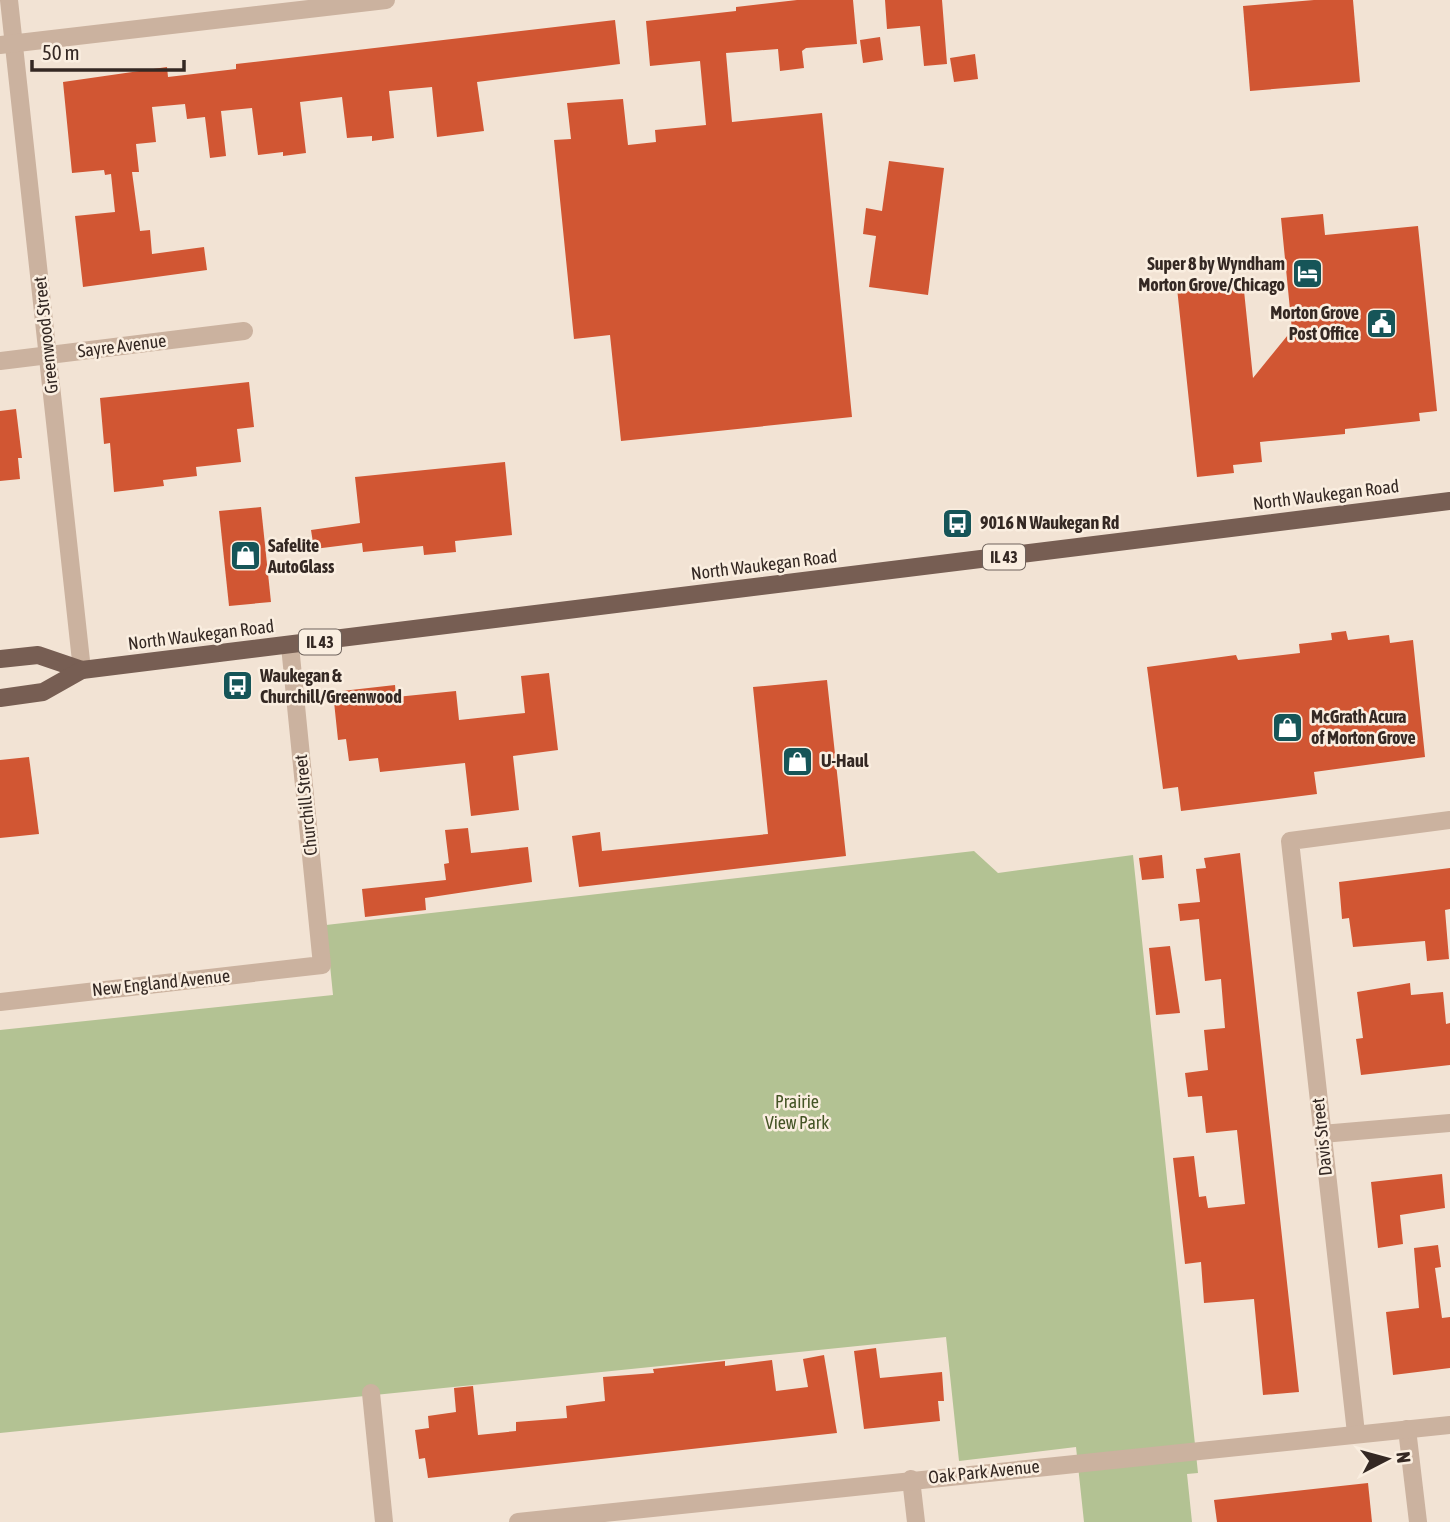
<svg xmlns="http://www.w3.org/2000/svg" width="1450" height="1522" font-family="'Asap Condensed',sans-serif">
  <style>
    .green { fill: #b3c293 }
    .building { fill: #d15633 }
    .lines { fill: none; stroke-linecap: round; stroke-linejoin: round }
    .minor { stroke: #cbb29f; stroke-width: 18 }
    .primary { stroke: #775e53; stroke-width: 18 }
    .labels { text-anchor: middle; stroke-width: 5; stroke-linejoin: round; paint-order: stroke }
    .shield { fill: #faeee0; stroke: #6f635c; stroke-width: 2 }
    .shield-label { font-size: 16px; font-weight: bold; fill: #342823 }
    .poi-label { font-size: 18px; font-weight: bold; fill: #342823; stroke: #faeee0; text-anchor: start }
    .street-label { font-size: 18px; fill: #342823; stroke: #faeee0 }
    .park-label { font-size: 18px; fill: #445425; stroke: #faeee0 }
  </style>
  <rect width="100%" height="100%" fill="#f2e3d4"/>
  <polygon class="green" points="974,851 998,873 1133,855 1198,1473 1187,1474 1192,1522 1084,1522 1076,1447 959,1461 946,1337 0,1433 0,1030 333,995 326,925"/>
  <g class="building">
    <polygon points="797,0 853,0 857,44 806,48 802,51 804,68 780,71 778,49 726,53 732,122 822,113 852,417 621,441 610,335 574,339 554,140 571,139 567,103 623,99 628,145 656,142 655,130 706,125 700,61 650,66 646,21 736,11 736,7"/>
    <polygon points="885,0 942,0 947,64 924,66 920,26 887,29"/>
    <polygon points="1314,0 1353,0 1360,82 1250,91 1243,6"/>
    <polygon points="615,20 620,64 477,82 484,131 437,137 432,87 389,91 394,138 372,141 372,136 347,138 342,97 300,102 306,153 283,156 283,152 258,155 252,108 221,111 226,156 210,158 205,117 187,119 185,104 152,107 156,142 136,144 139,172 132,172 140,231 150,230 152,254 204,247 207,270 83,287 75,216 115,212 111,174 105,175 104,170 72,173 63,82 167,67 168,77 236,69 236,64"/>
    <polygon points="880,37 883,60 863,63 860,40"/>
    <polygon points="975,54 978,79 954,82 950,58"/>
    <polygon points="889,161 944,168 928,295 869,287 876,236 863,234 866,208 882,211"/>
    <polygon points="1323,214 1325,235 1418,226 1437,411 1419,413 1420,421 1345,429 1345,434 1260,442 1262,462 1233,465 1234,473 1197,477 1177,288 1243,281 1253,378 1292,330 1281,218"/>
    <polygon points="249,382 254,427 237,429 241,462 196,467 197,476 163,480 164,486 114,492 110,443 104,444 100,398"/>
    <polygon points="16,409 22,458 18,458 20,479 0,481 0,411"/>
    <polygon points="505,462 512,535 455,541 456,552 424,555 423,546 363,552 362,543 314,549 311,530 360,523 355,477"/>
    <polygon points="261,507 271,602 229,606 219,511"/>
    <polygon points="1346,631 1348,640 1389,635 1390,643 1413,640 1425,757 1314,772 1317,794 1181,811 1178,787 1163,789 1147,667 1236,655 1238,660 1300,653 1299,644 1332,640 1331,633"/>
    <polygon points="549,673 558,750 513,756 519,810 471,816 465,763 380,772 378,758 349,761 346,739 338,740 333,692 395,685 396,697 456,691 459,720 525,713 521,676"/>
    <polygon points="827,680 846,856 579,887 572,836 600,832 602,851 768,834 753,687"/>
    <polygon points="29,757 39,834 0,838 0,760"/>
    <polygon points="468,828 471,853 528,847 532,882 425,898 426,910 365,917 362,889 446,880 444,864 449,863 445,830"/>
    <polygon points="1240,853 1299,1392 1263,1395 1254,1299 1204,1303 1201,1262 1185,1264 1173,1158 1194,1156 1199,1197 1206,1196 1208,1208 1245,1204 1237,1130 1206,1133 1202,1096 1188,1097 1185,1073 1208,1070 1204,1030 1225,1028 1221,979 1205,981 1199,919 1180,921 1178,904 1200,902 1196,869 1206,868 1204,858"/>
    <polygon points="1162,855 1164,878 1142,880 1139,858"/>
    <polygon points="1450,868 1450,909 1445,910 1449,959 1427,961 1425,941 1353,947 1349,918 1342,919 1339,882"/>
    <polygon points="1170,946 1180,1013 1156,1015 1149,948"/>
    <polygon points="1410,983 1411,995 1443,992 1446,1024 1450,1023 1450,1065 1361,1075 1356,1039 1363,1038 1357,992"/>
    <polygon points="1442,1174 1445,1208 1400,1215 1403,1244 1378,1248 1371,1182"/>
    <polygon points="1438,1245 1441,1267 1435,1268 1442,1318 1450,1317 1450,1368 1393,1375 1386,1312 1419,1308 1414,1248"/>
    <polygon points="876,1348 880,1378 942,1372 944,1401 938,1401 940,1421 864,1429 854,1351"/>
    <polygon points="824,1355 837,1433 428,1478 425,1458 419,1459 415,1430 429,1428 428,1416 456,1412 454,1388 473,1386 478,1435 516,1431 516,1422 567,1418 566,1406 605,1401 603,1377 654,1373 653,1369 725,1361 725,1366 772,1360 776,1391 808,1387 803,1359"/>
    <polygon points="1368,1483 1372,1522 1217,1522 1214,1500"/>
  </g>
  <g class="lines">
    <g class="minor">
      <polyline points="9,0 82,670"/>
      <polyline points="0,45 386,0"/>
      <polyline points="0,361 244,331"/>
      <polyline points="0,1002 322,965 290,646"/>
      <polyline points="1322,1134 1450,1123"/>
      <polyline points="371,1393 384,1522"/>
      <polyline points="1407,1429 1418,1522"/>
      <polyline points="1356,1433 1290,841 1450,820"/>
      <polyline points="911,1479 916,1522"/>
      <polyline points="518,1522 1450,1425"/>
    </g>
    <g class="primary">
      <polyline points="0,659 38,655 82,670"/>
      <polyline points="0,698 43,692 82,670 1450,501"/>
    </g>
  </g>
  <defs>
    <symbol id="hotel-square" viewBox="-11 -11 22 22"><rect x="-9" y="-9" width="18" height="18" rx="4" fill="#165558" stroke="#faeee0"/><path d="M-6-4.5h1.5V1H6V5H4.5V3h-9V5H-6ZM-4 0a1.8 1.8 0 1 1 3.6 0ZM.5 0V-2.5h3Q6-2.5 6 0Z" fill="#fff"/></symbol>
    <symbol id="civic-square" viewBox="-11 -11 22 22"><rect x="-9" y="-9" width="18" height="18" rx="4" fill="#165558" stroke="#faeee0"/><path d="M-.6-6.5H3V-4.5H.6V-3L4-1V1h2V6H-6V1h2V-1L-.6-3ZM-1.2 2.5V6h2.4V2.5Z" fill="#fff"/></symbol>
    <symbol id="bus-square" viewBox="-11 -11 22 22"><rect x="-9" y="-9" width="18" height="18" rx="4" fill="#165558" stroke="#faeee0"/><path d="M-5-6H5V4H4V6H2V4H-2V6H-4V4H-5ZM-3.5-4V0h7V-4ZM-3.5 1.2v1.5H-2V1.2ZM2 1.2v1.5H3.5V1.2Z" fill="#fff"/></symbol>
    <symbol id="shop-square" viewBox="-11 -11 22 22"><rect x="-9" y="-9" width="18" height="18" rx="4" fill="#165558" stroke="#faeee0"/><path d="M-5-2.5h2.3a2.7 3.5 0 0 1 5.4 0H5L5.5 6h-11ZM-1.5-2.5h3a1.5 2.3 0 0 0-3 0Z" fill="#fff"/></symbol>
  </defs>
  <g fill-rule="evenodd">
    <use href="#hotel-square" x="1290" y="256" width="35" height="35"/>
    <use href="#civic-square" x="1364" y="306" width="35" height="35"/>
    <use href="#bus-square" x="940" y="506" width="35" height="35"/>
    <use href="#shop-square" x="228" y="538" width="35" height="35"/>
    <use href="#bus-square" x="220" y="668" width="35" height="35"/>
    <use href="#shop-square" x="1270" y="710" width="35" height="35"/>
    <use href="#shop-square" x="780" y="744" width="35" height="35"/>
  </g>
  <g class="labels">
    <g class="shield">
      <rect x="983" y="544.5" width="42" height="25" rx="5"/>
      <rect x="299" y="629.5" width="42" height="25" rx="5"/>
    </g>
    <g class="shield-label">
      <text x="1004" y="563">IL 43</text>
      <text x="320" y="648">IL 43</text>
    </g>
    <g class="poi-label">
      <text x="1285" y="270" text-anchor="end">Super 8 by Wyndham<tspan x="1285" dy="21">Morton Grove/Chicago</tspan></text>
      <text x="1359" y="319" text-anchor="end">Morton Grove<tspan x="1359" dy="21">Post Office</tspan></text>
      <text x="980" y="529">9016 N Waukegan Rd</text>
      <text x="268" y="552">Safelite<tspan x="268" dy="21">AutoGlass</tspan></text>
      <text x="260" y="682">Waukegan &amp;<tspan x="260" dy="21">Churchill/Greenwood</tspan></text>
      <text x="1311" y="723">McGrath Acura<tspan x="1311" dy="21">of Morton Grove</tspan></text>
      <text x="821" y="767">U-Haul</text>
    </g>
    <g class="street-label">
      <text transform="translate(46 335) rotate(-96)" y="6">Greenwood Street</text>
      <text transform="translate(122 346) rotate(-7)" y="6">Sayre Avenue</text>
      <text transform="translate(1326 495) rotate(-7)" y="6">North Waukegan Road</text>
      <text transform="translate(764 565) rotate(-7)" y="6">North Waukegan Road</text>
      <text transform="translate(201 635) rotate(-7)" y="6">North Waukegan Road</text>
      <text transform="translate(306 805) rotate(-96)" y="6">Churchill Street</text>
      <text transform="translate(161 983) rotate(-6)" y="6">New England Avenue</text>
      <text transform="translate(1322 1137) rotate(-96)" y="6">Davis Street</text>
      <text transform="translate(984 1472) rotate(-6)" y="6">Oak Park Avenue</text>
    </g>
    <g class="park-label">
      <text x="797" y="1108">Prairie<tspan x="797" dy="21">View Park</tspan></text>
    </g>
  </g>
  <g transform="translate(1387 1459) rotate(84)" stroke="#faeee0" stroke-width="5" paint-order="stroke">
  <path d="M0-5L12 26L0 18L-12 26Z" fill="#342823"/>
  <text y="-10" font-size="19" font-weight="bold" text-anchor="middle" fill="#342823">N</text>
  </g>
  <path d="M32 60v10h152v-10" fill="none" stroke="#342823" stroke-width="3.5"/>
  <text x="42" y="60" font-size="21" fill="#342823" stroke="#faeee0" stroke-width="5" paint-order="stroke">50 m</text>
</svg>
